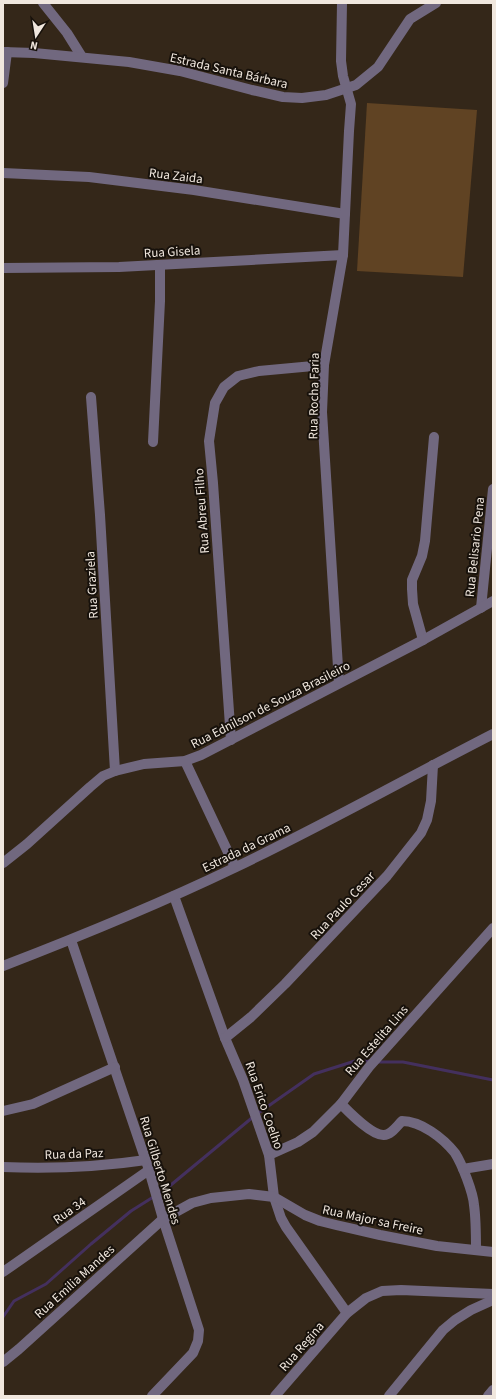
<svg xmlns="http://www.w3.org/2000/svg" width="496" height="1399" font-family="'Source Sans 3',sans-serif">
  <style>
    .green { fill: #604323 }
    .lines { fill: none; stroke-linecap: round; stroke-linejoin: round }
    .stream { stroke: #44305e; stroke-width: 3 }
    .minor { stroke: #71687f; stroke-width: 10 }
    .labels { text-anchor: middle; stroke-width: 4; stroke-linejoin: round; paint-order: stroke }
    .street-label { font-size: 13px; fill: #f0e7de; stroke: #17110b }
  </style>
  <rect width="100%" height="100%" fill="#342719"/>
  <polygon class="green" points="367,103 477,110 463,277 357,271"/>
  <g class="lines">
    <g class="stream">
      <polyline points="377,1062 403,1062 493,1080"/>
      <polyline points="257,1114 314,1074 355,1061 371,1061"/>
      <polyline points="3,1317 14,1301 46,1284 91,1244 131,1211 166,1189 253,1117"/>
    </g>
    <g class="minor">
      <polyline points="43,3 67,33 82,57"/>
      <polyline points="3,52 34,53 129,62 180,71 252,90 283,97 302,98 326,95 356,85 378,67 410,19 436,3"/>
      <polyline points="3,83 7,52"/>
      <polyline points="3,173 89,177 194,190 345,214"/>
      <polyline points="3,268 119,267 343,255"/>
      <polyline points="91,397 100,515 115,771"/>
      <polyline points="153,442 160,301 160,265"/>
      <polyline points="481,608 493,489"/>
      <polyline points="423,640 413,604 412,589 412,580 422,556 425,541 434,437"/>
      <polyline points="339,683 322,412 324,365 343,255 349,131 351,104 343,76 341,61 342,3"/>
      <polyline points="231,740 213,483 209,441 215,403 224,387 238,376 259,371 324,365"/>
      <polyline points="185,761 235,867"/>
      <polyline points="3,863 27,844 90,787 103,776 115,771 144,764 185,761 201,755 423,640 493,601"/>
      <polyline points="174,896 225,1038 243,1080 269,1155 274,1197 281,1218 286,1227 347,1313"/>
      <polyline points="71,940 149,1170 163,1219 199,1330 198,1341 193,1353 152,1396"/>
      <path d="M3,966C81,936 159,904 234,868C322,826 407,778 493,734"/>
      <polyline points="225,1038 251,1017 285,984 387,876 421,833 427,820 431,801 433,765"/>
      <path d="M341,1104C349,1112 372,1136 384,1135C391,1135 397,1126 402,1121C421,1121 443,1138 455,1153C462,1164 473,1192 474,1205C476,1219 476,1235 476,1250"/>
      <polyline points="3,1111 33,1104 115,1067"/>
      <polyline points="269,1155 298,1142 313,1132 341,1104 369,1067 493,928"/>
      <path d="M3,1167C51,1169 99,1167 146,1160"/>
      <polyline points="463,1169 493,1164"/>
      <polyline points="3,1272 149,1170"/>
      <polyline points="3,1362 19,1349 163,1219 192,1203 211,1198 249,1194 274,1197 305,1215 320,1221 336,1225 380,1235 437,1246 493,1252"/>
      <polyline points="275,1396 347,1313 366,1298 382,1291 401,1290 493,1294"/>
      <polyline points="389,1396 443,1330 455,1320 471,1310 493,1300"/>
      <polyline points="488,1396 493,1390"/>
    </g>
  </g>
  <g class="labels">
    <g class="street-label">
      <text transform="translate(229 70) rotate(13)" y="5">Estrada Santa Bárbara</text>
      <text transform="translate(176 175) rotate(7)" y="5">Rua Zaida</text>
      <text transform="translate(172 251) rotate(-3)" y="5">Rua Gisela</text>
      <text transform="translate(313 396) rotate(-89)" y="5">Rua Rocha Faria</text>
      <text transform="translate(201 511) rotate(-94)" y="5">Rua Abreu Filho</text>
      <text transform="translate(474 547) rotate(-84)" y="5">Rua Belisario Pena</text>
      <text transform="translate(91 585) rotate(-93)" y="5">Rua Graziela</text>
      <text transform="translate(270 704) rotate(-27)" y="5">Rua Ednilson de Souza Brasileiro</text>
      <text transform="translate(246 847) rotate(-26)" y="5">Estrada da Grama</text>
      <text transform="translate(342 905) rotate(-47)" y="5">Rua Paulo Cesar</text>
      <text transform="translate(376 1040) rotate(-49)" y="5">Rua Estelita Lins</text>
      <text transform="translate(265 1105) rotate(71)" y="5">Rua Erico Coelho</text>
      <text transform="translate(74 1153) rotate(-2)" y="5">Rua da Paz</text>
      <text transform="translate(161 1170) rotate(73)" y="5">Rua Gilberto Mendes</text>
      <text transform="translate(69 1210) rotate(-35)" y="5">Rua 34</text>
      <text transform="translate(373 1219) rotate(12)" y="5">Rua Major sa Freire</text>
      <text transform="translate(74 1281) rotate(-42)" y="5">Rua Emilia Mandes</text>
      <text transform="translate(301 1346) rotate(-49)" y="5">Rua Regina</text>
    </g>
  </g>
  <rect width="496" height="1399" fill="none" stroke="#f0e7de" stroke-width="8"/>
  <g transform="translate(36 36) rotate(192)" stroke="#17110b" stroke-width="3" paint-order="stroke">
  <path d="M0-3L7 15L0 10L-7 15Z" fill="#f0e7de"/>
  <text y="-6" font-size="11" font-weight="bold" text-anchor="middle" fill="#f0e7de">N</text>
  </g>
</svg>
